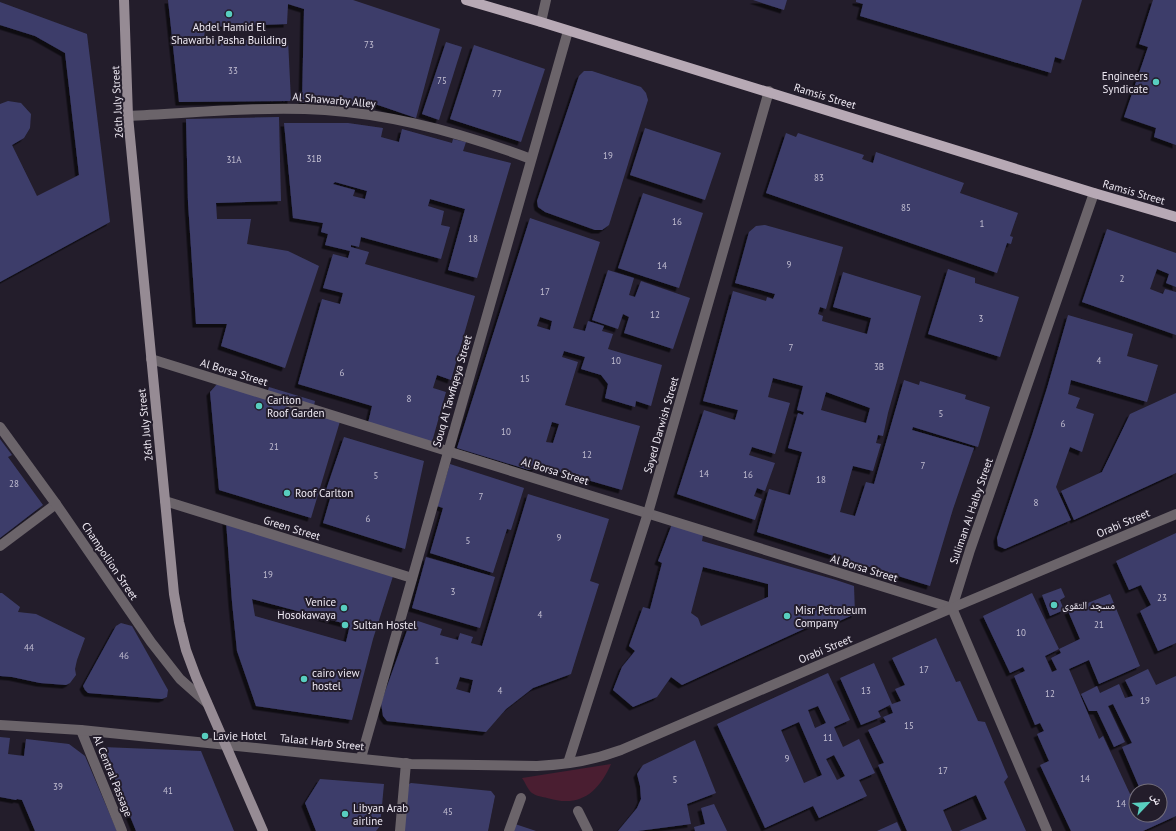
<svg xmlns="http://www.w3.org/2000/svg" width="1176" height="831" font-family="'PT Sans','Noto Naskh Arabic',sans-serif">
  <style>
    .green { fill: #4a1e31 }
    .building { fill: #3d3e6a; fill-rule: evenodd; filter: url(#shadow) }
    .lines { fill: none; stroke-linecap: round; stroke-linejoin: round }
    .pedestrian { stroke: #6b646a; stroke-width: 10 }
    .minor { stroke: #6b646a; stroke-width: 10 }
    .tertiary { stroke: #6b646a; stroke-width: 10 }
    .secondary { stroke: #968b94; stroke-width: 10 }
    .primary { stroke: #b7a9b5; stroke-width: 10 }
    .poi-dot { fill: #58cebf; stroke: #231d2b; stroke-width: 1.5 }
    .labels { text-anchor: middle; stroke-width: 4; stroke-linejoin: round; paint-order: stroke }
    .number-label { font-size: 9px; fill: #c2bed1 }
    .poi-label { font-size: 11px; fill: #eee9f3; stroke: #231d2b; text-anchor: start }
    .street-label { font-size: 11px; fill: #eee9f3; stroke: #231d2b }
  </style>
  <defs>
    <filter id="shadow"><feDropShadow dx="-3.5" dy="3.5" stdDeviation="0" flood-color="#0009"/></filter>
  </defs>
  <rect width="100%" height="100%" fill="#231d2b"/>
  <path class="green" d="M611,764C598,793 580,808 547,798C543,797 536,796 532,793C528,790 525,782 522,778Z"/>
  <g class="building">
    <polygon points="168,0 353,0 440,29 416,118 372,103 302,103 304,9 288,4 287,24 205,27 204,40 288,40 291,101 179,102"/>
    <polygon points="753,0 787,0 784,10"/>
    <polygon points="856,0 1082,0 1064,60 1055,57 1051,73 860,16 863,4 856,2"/>
    <polygon points="1153,0 1176,0 1176,145 1154,137 1156,128 1124,117 1148,47 1139,44"/>
    <polygon points="0,2 87,34 110,222 0,282 0,104 8,101 21,103 31,114 30,128 24,138 12,145 37,196 79,175 65,53 35,36 0,25"/>
    <polygon points="446,42 462,47 439,120 422,114"/>
    <polygon points="474,45 545,69 521,142 450,119"/>
    <polygon points="584,71 592,71 641,87 646,93 648,100 609,225 602,230 595,230 545,212 538,207 537,201 579,76"/>
    <polygon points="279,117 281,201 216,203 217,219 251,219 247,244 288,251 319,266 285,368 221,346 227,324 196,324 188,203 186,119"/>
    <path d="M284,123H348L383,128L381,137L399,142L402,129L452,143L453,139L466,142L463,151L511,163L477,278L448,270L465,209L430,199L428,206L444,211L441,225L450,227L441,259L361,237L359,247L351,245V247L369,252L365,264L475,296L451,380L437,375L433,388L446,392L432,442L368,423L372,406L298,384L322,299L340,304L343,293L323,288L333,254L348,258L350,251L325,245L328,234L321,232L323,223L293,218ZM335,182L367,191L365,199L353,196L355,190L333,184Z"/>
    <polygon points="645,128 721,153 705,200 630,175"/>
    <polygon points="786,133 796,137 798,133 864,155 862,159 873,163 876,152 964,183 960,193 1018,213 1010,236 1013,237 1011,244 1007,243 997,273 766,193"/>
    <polygon points="643,193 703,213 679,288 618,268"/>
    <path d="M530,218L600,242L573,328L585,331L588,321L604,326L602,331L613,334L608,349L662,365L651,406L636,401L635,407L605,398L608,384L601,375L581,369L585,357L564,351L562,357L578,362L565,405L640,426L622,490L539,466L529,470L457,448ZM540,317L552,321L550,330L537,326ZM552,422L559,424L553,443L546,442Z"/>
    <path d="M765,225L843,247L826,309L820,307L818,314L823,316L822,321L867,334L871,318L833,307L843,272L921,296L888,413L883,436L878,435L876,443L881,444L873,471L853,466L840,512L855,516L866,482L874,484L904,380L919,385L920,381L966,395L965,399L990,407L978,447L913,427L912,430L974,448L953,509L930,586L757,532L769,489L790,495L802,452L788,448L798,413L803,415L804,412L797,410L803,386L773,378L768,397L790,403L775,454L752,447L749,455L775,463L765,491L757,488L754,496L762,499L755,520L677,494L704,410L735,420L738,410L703,401L733,291L766,301L767,297L773,299L775,294L735,283L749,232L756,226ZM826,392L870,408L866,423L821,410Z"/>
    <polygon points="1107,229 1176,253 1176,287 1166,283 1169,274 1157,269 1150,289 1163,294 1165,289 1176,292 1176,335 1082,302"/>
    <polygon points="948,269 975,278 975,283 1019,297 1000,357 928,334"/>
    <polygon points="608,270 634,278 629,295 635,297 641,281 690,298 673,349 624,333 629,317 623,314 618,329 592,320"/>
    <polygon points="1068,315 1133,334 1127,356 1158,365 1147,402 1071,380 1068,394 1080,398 1076,408 1094,414 1082,452 1070,447 1056,487 1071,520 1005,549 998,546 997,538 1032,435 1047,388"/>
    <polygon points="218,383 266,396 269,387 315,401 313,410 341,418 311,518 219,490 210,392"/>
    <polygon points="1176,393 1176,473 1074,520 1061,491 1102,472 1130,414"/>
    <polygon points="344,437 424,461 405,549 323,523 332,492 326,490"/>
    <polygon points="0,439 12,455 8,457 43,505 0,538"/>
    <polygon points="450,464 524,488 511,530 507,529 493,573 430,553 443,508 437,506"/>
    <path d="M528,494L609,519L590,581L599,584L571,674L533,688L506,709L486,732L387,721L383,716L381,703L409,625L418,621L442,629L440,635L458,640L460,633L473,637L471,643L482,646ZM460,677L473,680L470,693L456,689Z"/>
    <path d="M226,521L394,573L373,639L352,720L256,706L237,651L232,602ZM252,599L350,625L346,642L255,616Z"/>
    <path d="M672,524L703,535L702,541L836,580L854,586L855,614L835,623H817L682,685L671,677L657,697L633,707L613,690L622,667L635,651L629,646L643,607L650,609L662,563L658,561ZM703,567L768,584V597L701,626L698,618L691,613Z"/>
    <polygon points="1176,533 1176,643 1158,651 1140,611 1151,605 1141,585 1129,590 1116,561"/>
    <polygon points="426,557 495,577 480,628 412,608"/>
    <polygon points="1061,588 1065,597 1060,600 1064,610 1050,616 1042,595"/>
    <polygon points="0,593 2,593 20,607 18,612 36,614 85,638 77,660 75,669 76,675 70,683 66,685 40,683 12,677 0,676"/>
    <path d="M1032,593L1059,649L1045,656L1052,672L1057,670L1051,658L1061,653L1059,649L1080,639L1068,611L1110,594L1140,666L1099,684L1089,660L1069,669L1099,739L1103,736L1130,794L1140,789L1122,747L1132,743L1113,704L1108,706L1125,742L1114,747L1097,711H1089L1081,694L1097,686L1100,693L1119,684L1125,698L1133,696L1125,680L1148,669L1156,685L1176,676V816L1143,831H1071L1040,765L1049,761L1037,734L1044,731L1040,723L1035,725L1014,676L1025,671L1023,667L1010,673L983,616ZM1136,791H1160V815H1136Z"/>
    <polygon points="121,623 132,626 168,690 167,697 162,699 88,693 85,690 83,686 116,626"/>
    <polygon points="936,638 956,682 960,681 978,721 985,722 1008,777 1004,782 1026,831 959,831 987,819 976,795 943,810 952,831 907,831 878,765 884,763 868,730 886,722 883,717 893,713 890,705 878,711 881,717 861,725 840,678 874,663 892,704 901,701 895,689 905,685 892,658"/>
    <path d="M828,673L850,720L834,727L843,747L859,739L875,773L859,780L867,796L819,818L813,806L765,828L717,724ZM818,706L826,723L815,728L808,710ZM799,722L822,775L804,783L781,730ZM834,755L845,776L837,780L826,759Z"/>
    <polygon points="0,737 10,738 8,754 24,756 26,739 69,744 85,756 117,831 35,831 22,800 17,799 16,800 0,797"/>
    <polygon points="695,740 716,793 687,804 691,824 638,831 618,831 637,808 641,799 640,786 637,774 643,765"/>
    <polygon points="102,747 201,751 234,831 136,831"/>
    <polygon points="320,779 384,784 380,826 376,831 316,831 305,803"/>
    <polygon points="411,783 491,791 495,796 488,831 401,831 409,784"/>
    <polygon points="714,804 727,831 695,831 694,827 705,824 701,808"/>
    <polygon points="897,822 901,831 877,831"/>
    <polygon points="515,824 536,831 513,831"/>
  </g>
  <g class="lines">
    <g class="pedestrian">
      <polyline points="81,730 122,831"/>
      <polyline points="578,811 588,831"/>
      <polyline points="400,831 406,763"/>
      <polyline points="509,831 521,798"/>
    </g>
    <g class="minor">
      <polyline points="541,22 546,0"/>
      <path d="M128,116C194,113 260,106 325,110C397,115 465,134 531,159"/>
      <polyline points="151,359 952,608"/>
      <polyline points="165,501 412,578"/>
      <polyline points="0,546 56,504"/>
      <polyline points="361,758 568,31"/>
      <polyline points="568,763 648,513 769,91"/>
      <polyline points="1047,831 952,608 970,550 1094,193"/>
    </g>
    <g class="tertiary">
      <polyline points="0,427 56,504 151,642 180,679 207,703"/>
      <path d="M0,725L81,730L411,764L537,766C566,765 594,760 621,750L952,608L1176,514"/>
    </g>
    <polyline class="secondary" points="124,0 128,116 174,594 179,622 186,650 196,677 263,831"/>
    <polyline class="primary" points="466,0 541,22 1094,193 1176,217"/>
  </g>
  <g class="poi-dot">
    <circle cx="229" cy="14" r="4"/>
    <circle cx="1156" cy="82" r="4"/>
    <circle cx="259" cy="406" r="4"/>
    <circle cx="287" cy="493" r="4"/>
    <circle cx="1054" cy="605" r="4"/>
    <circle cx="344" cy="608" r="4"/>
    <circle cx="787" cy="616" r="4"/>
    <circle cx="345" cy="625" r="4"/>
    <circle cx="304" cy="679" r="4"/>
    <circle cx="205" cy="736" r="4"/>
    <circle cx="345" cy="814" r="4"/>
  </g>
  <g class="labels">
    <g class="number-label">
      <text x="369" y="48">73</text>
      <text x="233" y="74">33</text>
      <text x="442" y="84">75</text>
      <text x="497" y="97">77</text>
      <text x="608" y="159">19</text>
      <text x="314" y="162">31B</text>
      <text x="234" y="163">31A</text>
      <text x="819" y="181">83</text>
      <text x="906" y="211">85</text>
      <text x="677" y="225">16</text>
      <text x="982" y="227">1</text>
      <text x="473" y="242">18</text>
      <text x="789" y="268">9</text>
      <text x="662" y="269">14</text>
      <text x="1122" y="282">2</text>
      <text x="545" y="295">17</text>
      <text x="655" y="318">12</text>
      <text x="981" y="322">3</text>
      <text x="791" y="351">7</text>
      <text x="616" y="364">10</text>
      <text x="1099" y="364">4</text>
      <text x="879" y="370">3B</text>
      <text x="342" y="376">6</text>
      <text x="525" y="382">15</text>
      <text x="409" y="402">8</text>
      <text x="941" y="417">5</text>
      <text x="1063" y="427">6</text>
      <text x="506" y="435">10</text>
      <text x="274" y="450">21</text>
      <text x="587" y="458">12</text>
      <text x="923" y="469">7</text>
      <text x="704" y="477">14</text>
      <text x="748" y="478">16</text>
      <text x="376" y="479">5</text>
      <text x="821" y="483">18</text>
      <text x="14" y="487">28</text>
      <text x="481" y="500">7</text>
      <text x="1036" y="506">8</text>
      <text x="368" y="522">6</text>
      <text x="559" y="541">9</text>
      <text x="468" y="544">5</text>
      <text x="268" y="578">19</text>
      <text x="453" y="595">3</text>
      <text x="1162" y="601">23</text>
      <text x="540" y="618">4</text>
      <text x="1099" y="628">21</text>
      <text x="1021" y="636">10</text>
      <text x="29" y="651">44</text>
      <text x="124" y="659">46</text>
      <text x="437" y="664">1</text>
      <text x="924" y="673">17</text>
      <text x="500" y="694">4</text>
      <text x="866" y="694">13</text>
      <text x="1050" y="697">12</text>
      <text x="1145" y="704">19</text>
      <text x="909" y="729">15</text>
      <text x="828" y="741">11</text>
      <text x="787" y="762">9</text>
      <text x="943" y="774">17</text>
      <text x="1085" y="782">14</text>
      <text x="675" y="783">5</text>
      <text x="58" y="790">39</text>
      <text x="168" y="794">41</text>
      <text x="1121" y="807">14</text>
      <text x="448" y="815">45</text>
    </g>
    <g class="poi-label">
      <text x="229" y="31" text-anchor="middle">Abdel Hamid El<tspan x="229" dy="13">Shawarbi Pasha Building</tspan></text>
      <text x="1148" y="80" text-anchor="end">Engineers<tspan x="1148" dy="13">Syndicate</tspan></text>
      <text x="267" y="404">Carlton<tspan x="267" dy="13">Roof Garden</tspan></text>
      <text x="295" y="497">Roof Carlton</text>
      <text x="336" y="606" text-anchor="end">Venice<tspan x="336" dy="13">Hosokawaya</tspan></text>
      <text x="1062" y="609">مسجد التقوى</text>
      <text x="795" y="614">Misr Petroleum<tspan x="795" dy="13">Company</tspan></text>
      <text x="353" y="629">Sultan Hostel</text>
      <text x="312" y="677">cairo view<tspan x="312" dy="13">hostel</tspan></text>
      <text x="213" y="740">Lavie Hotel</text>
      <text x="353" y="812">Libyan Arab<tspan x="353" dy="13">airline</tspan></text>
    </g>
    <g class="street-label">
      <text transform="translate(825 96) rotate(17)" y="4">Ramsis Street</text>
      <text transform="translate(334 100) rotate(5)" y="4">Al Shawarby Alley</text>
      <text transform="translate(117 102) rotate(-93)" y="4">26th July Street</text>
      <text transform="translate(1134 192) rotate(16)" y="4">Ramsis Street</text>
      <text transform="translate(234 372) rotate(17)" y="4">Al Borsa Street</text>
      <text transform="translate(452 391) rotate(-74)" y="4">Souq Al Tawfiqeya Street</text>
      <text transform="translate(145 425) rotate(-96)" y="4">26th July Street</text>
      <text transform="translate(661 425) rotate(-74)" y="4">Sayed Darwish Street</text>
      <text transform="translate(555 471) rotate(17)" y="4">Al Borsa Street</text>
      <text transform="translate(971 511) rotate(-71)" y="4">Suliman Al Halby Street</text>
      <text transform="translate(1123 523) rotate(-23)" y="4">Orabi Street</text>
      <text transform="translate(292 528) rotate(17)" y="4">Green Street</text>
      <text transform="translate(110 561) rotate(56)" y="4">Champollion Street</text>
      <text transform="translate(864 568) rotate(17)" y="4">Al Borsa Street</text>
      <text transform="translate(825 649) rotate(-23)" y="4">Orabi Street</text>
      <text transform="translate(322 742) rotate(6)" y="4">Talaat Harb Street</text>
      <text transform="translate(113 776) rotate(68)" y="4">Al Central Passage</text>
    </g>
  </g>
  <g transform="translate(1148 803) rotate(65)"><circle r="19" fill="#231d2b" stroke="#746f7b"/>
  <path d="M0-3L7 15L0 10L-7 15Z" fill="#58cebf"/>
  <text y="-6" font-size="11" font-weight="bold" text-anchor="middle" fill="#eee9f3">ش</text>
  </g>
</svg>
